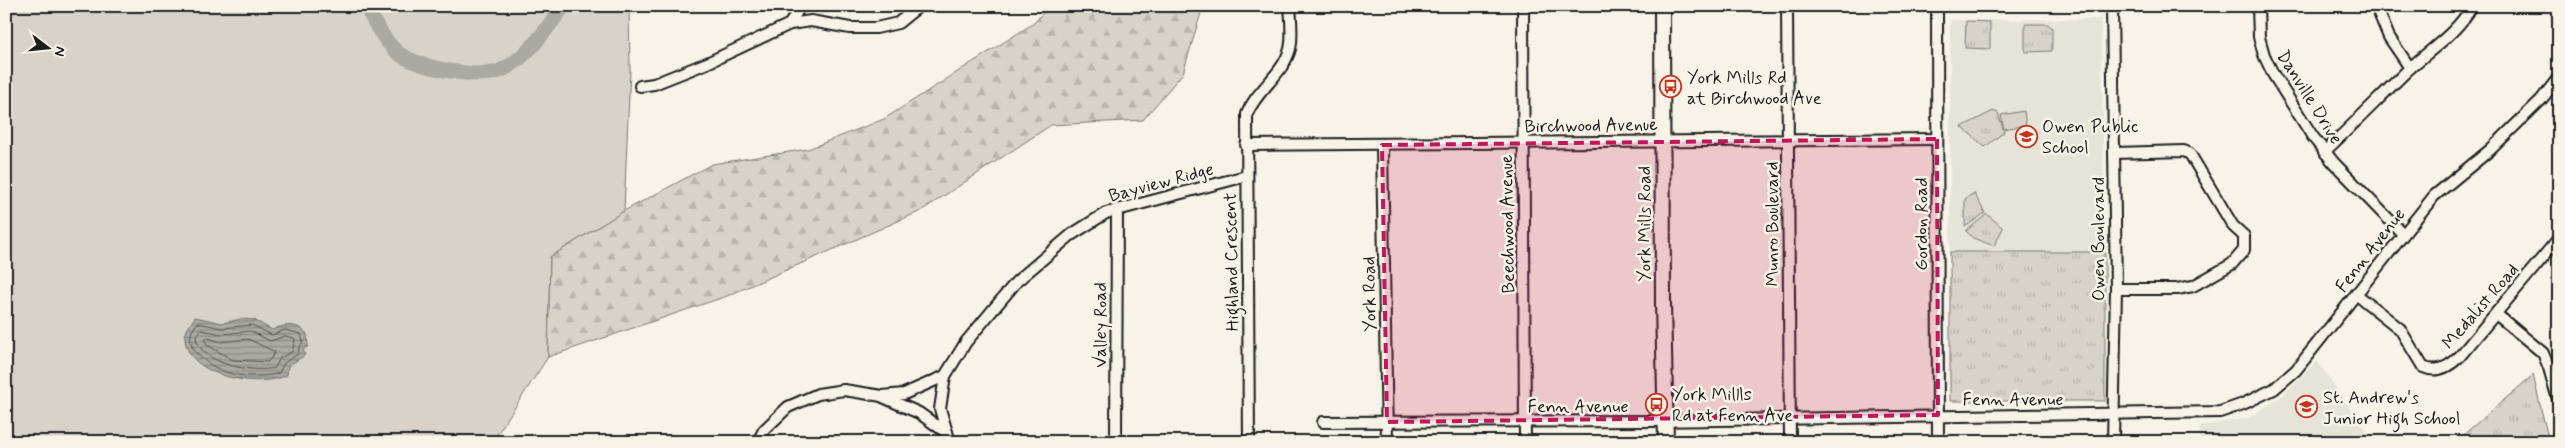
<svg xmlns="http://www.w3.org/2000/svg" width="2565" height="448" font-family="Mynerve,sans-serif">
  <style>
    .built { fill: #e6e3d9 }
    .green { fill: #d7d3cb; stroke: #7a7874 }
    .forest { fill: url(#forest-firs); stroke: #7a7874 }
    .park { fill: url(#park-tufts); stroke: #7a7874 }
    .water { fill: url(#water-rules); stroke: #72716c }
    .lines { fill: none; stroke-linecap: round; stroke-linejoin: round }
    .shore { stroke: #565452; stroke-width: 1 }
    .river { stroke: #aca9a2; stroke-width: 15 }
    .minor-casing { stroke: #1c1c1c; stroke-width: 14 }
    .secondary-casing { stroke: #1c1c1c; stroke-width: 18 }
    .minor { stroke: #f7f3e8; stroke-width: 10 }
    .secondary { stroke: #f7f3e8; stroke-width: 14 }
    .marked { fill: #c2185b; fill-opacity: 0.2; stroke: #c2185b; stroke-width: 4; stroke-dasharray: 10 6; stroke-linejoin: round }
    .labels { text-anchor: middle; stroke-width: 5; stroke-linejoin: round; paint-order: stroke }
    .poi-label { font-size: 18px; fill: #1c1c1c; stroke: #f7f3e8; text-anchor: start }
    .street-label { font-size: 18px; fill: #1c1c1c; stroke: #f7f3e8 }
  </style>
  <defs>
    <pattern id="forest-firs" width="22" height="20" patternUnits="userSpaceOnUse" patternTransform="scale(1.25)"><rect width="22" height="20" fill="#d7d3cb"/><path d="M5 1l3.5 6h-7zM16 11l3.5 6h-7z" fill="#b8b5ae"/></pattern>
    <pattern id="park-tufts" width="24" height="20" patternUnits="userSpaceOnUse" patternTransform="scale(1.25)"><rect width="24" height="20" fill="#d7d3cb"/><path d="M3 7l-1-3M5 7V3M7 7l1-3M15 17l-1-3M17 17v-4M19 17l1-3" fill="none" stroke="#b8b5ae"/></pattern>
    <pattern id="water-rules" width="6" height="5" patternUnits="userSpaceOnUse" patternTransform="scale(1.25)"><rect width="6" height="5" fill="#aca9a2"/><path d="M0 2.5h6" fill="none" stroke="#8b8983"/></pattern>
  </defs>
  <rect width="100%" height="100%" fill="#f7f3e8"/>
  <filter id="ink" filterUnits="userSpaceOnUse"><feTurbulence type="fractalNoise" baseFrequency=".02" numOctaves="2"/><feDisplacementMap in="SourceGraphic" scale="10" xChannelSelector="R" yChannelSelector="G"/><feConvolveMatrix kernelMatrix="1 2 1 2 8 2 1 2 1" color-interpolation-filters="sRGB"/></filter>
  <g filter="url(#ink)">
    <g class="built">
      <polygon points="2101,19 2105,252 1950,252 1950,20"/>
      <polygon points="2317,361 2373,442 2200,442 2200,426 2249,418 2282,396"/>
    </g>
    <g class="green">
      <polygon points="6,6 629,6 630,71 624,211 550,257 548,357 492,442 6,442"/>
      <polygon points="2024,111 2026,125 2004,129 2001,115"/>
    </g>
    <polygon class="forest" points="1049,6 1203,6 1183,73 1143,120 1051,125 921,211 727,296 548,357 550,257 624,211 712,164 808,149 884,119 1034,23"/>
    <g class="park">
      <polygon points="1966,21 1990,22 1990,49 1965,48"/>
      <polygon points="2025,24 2048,24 2052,28 2052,51 2025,52"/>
      <polygon points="1993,111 1998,113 2004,132 1985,147 1962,127"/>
      <polygon points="1974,193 1985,213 1965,227 1965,199"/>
      <polygon points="1987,214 2003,228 1994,246 1973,238 1966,231"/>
      <rect x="1950" y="252" width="155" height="149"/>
      <polygon points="2533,375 2549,442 2455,442"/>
    </g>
    <path class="water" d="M195,317L222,323L241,319L254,320L272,330C284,324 298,323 307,334L308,346L303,350L305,355L288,366L287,375C260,389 186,377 185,338C185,331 191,323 195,317Z"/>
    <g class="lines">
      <g class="shore">
        <path d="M198,323L222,328L252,325L272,335L285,330L301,334L303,342L299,348L298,354L284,363L279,373C269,377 240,377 229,373C209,367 175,345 198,323Z"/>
        <path d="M201,330L222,334L251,331L270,341L285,336L294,338L295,340L292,352L280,358L275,368C253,373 201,365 196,338Z"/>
        <polygon points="208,338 221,342 248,339 275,352 268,362 233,360 207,345 205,340"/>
      </g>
      <path class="river" d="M366,6C374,22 386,45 401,55C422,68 483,81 504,69C530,55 546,29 564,6"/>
      <defs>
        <g id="minor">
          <polyline points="1523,6 1525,442"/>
          <polyline points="1787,6 1790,442"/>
          <polyline points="1937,6 1938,442"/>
          <polyline points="2112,6 2116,289 2113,442"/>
          <polyline points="2258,6 2259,37 2264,55 2273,74 2313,137 2334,163 2403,234"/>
          <polyline points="2376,6 2389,37 2410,68"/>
          <polyline points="790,24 811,21 850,28 876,28 898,23 919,6"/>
          <polyline points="640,86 654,84 707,63 790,24 800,6"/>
          <polyline points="1246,145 1937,139"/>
          <polyline points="1382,145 1387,442"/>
          <path d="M2324,152C2353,125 2381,96 2410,68C2431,49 2458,32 2472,6"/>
          <polyline points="2114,153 2184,151 2190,154 2233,226 2244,236 2244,250 2232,264 2193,286 2177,289 2116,289"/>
          <path d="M2356,294L2400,329L2423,367C2438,374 2450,366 2460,356L2559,238"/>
          <polyline points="2496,314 2543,353 2549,368 2559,403"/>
          <polyline points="945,376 940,409 950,442"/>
          <polyline points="883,397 919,413 947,433"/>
          <polyline points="1323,422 1653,421 2220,412 2243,404 2274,389 2296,370 2434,196 2490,150 2541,100 2559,77"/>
          <polyline points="758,442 764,430 788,407 818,394 844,390 882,396 904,394 945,376 966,342 1017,281 1071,235 1106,213 1246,176"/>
          <polyline points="1116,442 1117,209"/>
          <path d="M1249,442L1247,114C1256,90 1283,75 1290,49C1293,36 1291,20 1290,6"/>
        </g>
        <polyline id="secondary" points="1662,6 1663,303 1666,442"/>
      </defs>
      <use href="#minor" class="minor-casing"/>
      <use href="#secondary" class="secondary-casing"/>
      <use href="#minor" class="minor"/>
      <use href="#secondary" class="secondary"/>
    </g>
  </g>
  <path class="marked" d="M1937,139L1938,415L1387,422L1382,145Z"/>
  <defs>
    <symbol id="bus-ring" viewBox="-11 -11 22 22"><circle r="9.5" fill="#f7f3e8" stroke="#c8321e" stroke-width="1.5"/><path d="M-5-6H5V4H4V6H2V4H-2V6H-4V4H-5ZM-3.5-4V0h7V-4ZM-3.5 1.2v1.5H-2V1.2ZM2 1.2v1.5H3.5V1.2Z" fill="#c8321e"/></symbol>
    <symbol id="school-ring" viewBox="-11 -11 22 22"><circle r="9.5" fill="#f7f3e8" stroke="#c8321e" stroke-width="1.5"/><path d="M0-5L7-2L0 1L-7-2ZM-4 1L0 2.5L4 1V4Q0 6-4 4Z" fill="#c8321e"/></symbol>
  </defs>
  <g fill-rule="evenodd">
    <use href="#bus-ring" x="1658" y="74" width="25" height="25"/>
    <use href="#school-ring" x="2014" y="124" width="25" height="25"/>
    <use href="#bus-ring" x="1644" y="392" width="25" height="25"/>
    <use href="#school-ring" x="2294" y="394" width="25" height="25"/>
  </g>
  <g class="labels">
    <g class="poi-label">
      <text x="1687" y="83">York Mills Rd<tspan x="1687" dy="21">at Birchwood Ave</tspan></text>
      <text x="2042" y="132">Owen Public<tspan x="2042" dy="21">School</tspan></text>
      <text x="1672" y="400">York Millls<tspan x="1672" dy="21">Rd at Fenn Ave</tspan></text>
      <text x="2323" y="403">St. Andrew's<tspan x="2323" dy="21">Junior High School</tspan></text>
    </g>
    <g class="street-label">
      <text transform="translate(2310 97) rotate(58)" y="6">Danville Drive</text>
      <text transform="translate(1591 125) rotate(-1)" y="6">Birchwood Avenue</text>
      <text transform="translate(1161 182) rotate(-15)" y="6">Bayview Ridge</text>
      <text transform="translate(1507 224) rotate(-91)" y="6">Beechwood Avenue</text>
      <text transform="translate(1644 224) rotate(-90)" y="6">York Mills Road</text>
      <text transform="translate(1772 224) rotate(-90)" y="6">Munro Boulevard</text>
      <text transform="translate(1921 224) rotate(-90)" y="6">Gordon Road</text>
      <text transform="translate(2098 239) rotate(-90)" y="6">Owen Boulevard</text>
      <text transform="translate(2370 250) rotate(-52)" y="6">Fenn Avenue</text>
      <text transform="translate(1231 262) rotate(-91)" y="6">Highland Crescent</text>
      <text transform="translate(1369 294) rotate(-91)" y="6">York Road</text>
      <text transform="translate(2480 306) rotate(-49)" y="6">Medalist Road</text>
      <text transform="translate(1100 325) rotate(-90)" y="6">Valley Road</text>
      <text x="2013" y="405">Fenn Avenue</text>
      <text x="1578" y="412">Fenn Avenue</text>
    </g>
  </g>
  <rect width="2565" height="448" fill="none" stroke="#f7f3e8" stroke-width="25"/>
  <rect x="12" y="12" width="2540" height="423" fill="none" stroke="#1c1c1c" stroke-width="2" filter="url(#ink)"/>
  <g transform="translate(48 48) rotate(106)" stroke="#f7f3e8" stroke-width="4" paint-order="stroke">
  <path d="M0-4L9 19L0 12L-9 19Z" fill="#1c1c1c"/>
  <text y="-8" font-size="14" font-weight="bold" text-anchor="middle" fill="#1c1c1c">N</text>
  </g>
</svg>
